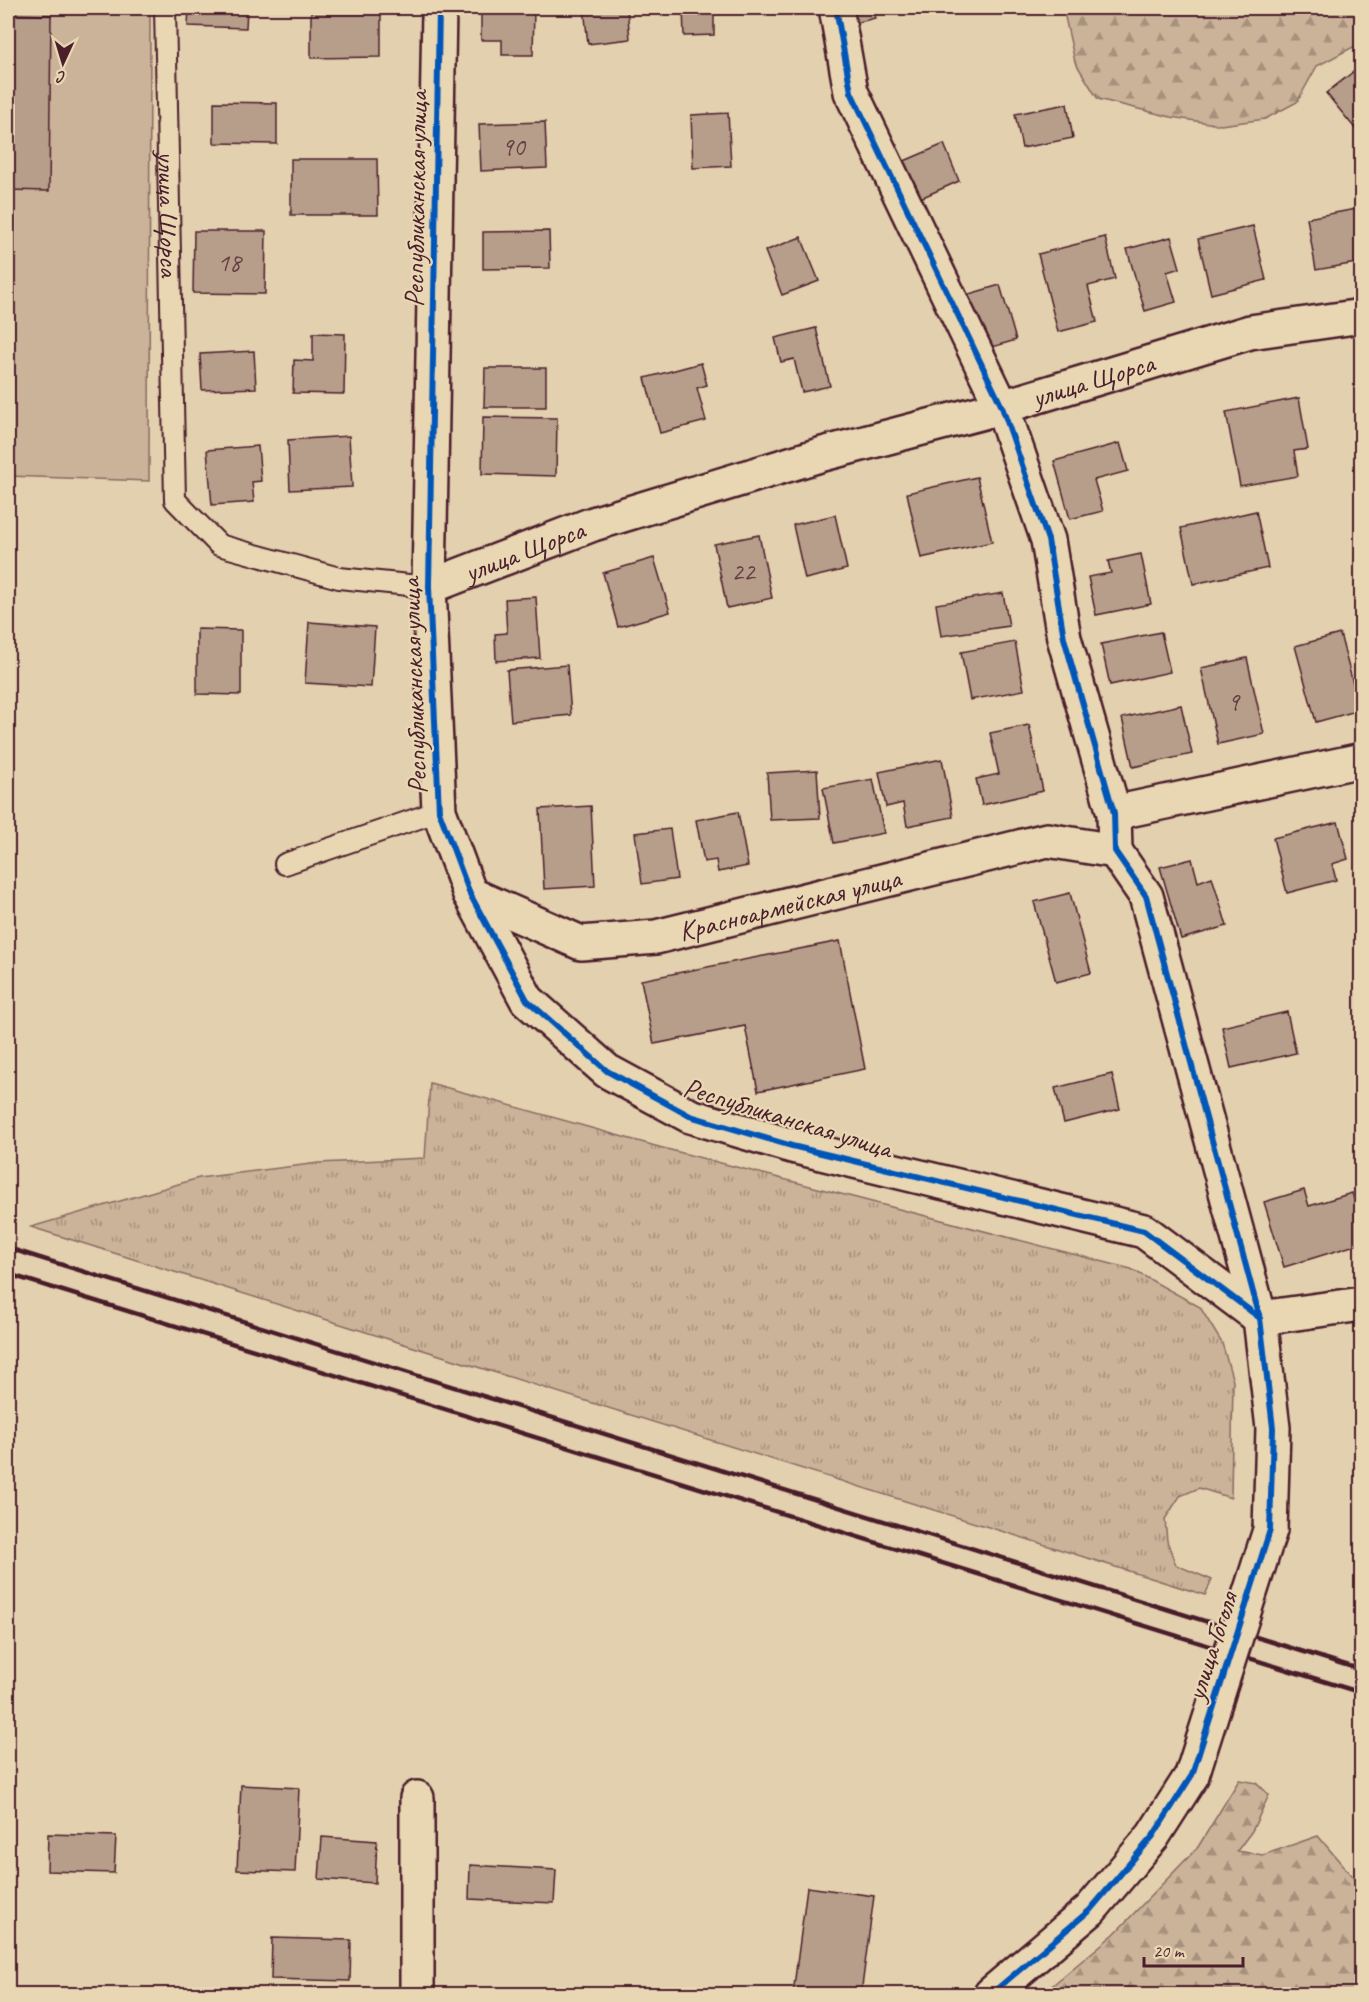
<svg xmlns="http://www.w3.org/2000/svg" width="1369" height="2002" font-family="Caveat,sans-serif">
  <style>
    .grass { fill: url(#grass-tufts); stroke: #8a6962; stroke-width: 1.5 }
    .forest { fill: url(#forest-firs); stroke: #8a6962; stroke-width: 1.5 }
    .park { fill: #cab399; stroke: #8a6962; stroke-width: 1.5 }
    .building { fill: #b79e8a; stroke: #4a1f2b; stroke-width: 1.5 }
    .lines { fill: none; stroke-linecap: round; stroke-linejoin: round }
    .service-casing { stroke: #4a1f2b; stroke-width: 24 }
    .minor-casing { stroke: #4a1f2b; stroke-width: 38 }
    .tertiary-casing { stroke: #4a1f2b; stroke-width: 38 }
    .service { stroke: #e9d7b4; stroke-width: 20 }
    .minor { stroke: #e9d7b4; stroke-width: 33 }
    .tertiary { stroke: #e9d7b4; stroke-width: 33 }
    .rail { stroke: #4a1f2b; stroke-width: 4.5 }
    .tertiary-bridge-casing { stroke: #4a1f2b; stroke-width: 38; stroke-linecap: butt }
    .tertiary-bridge { stroke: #e9d7b4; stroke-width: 33 }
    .cycleway-casing { stroke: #e9d7b4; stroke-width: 10 }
    .cycleway { stroke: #0057b8; stroke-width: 6 }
    .labels { text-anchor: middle; stroke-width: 4.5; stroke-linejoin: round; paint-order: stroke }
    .number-label { font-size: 26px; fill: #653f43 }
    .street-label { font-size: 28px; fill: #4a1f2b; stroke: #e9d7b4 }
  </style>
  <defs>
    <pattern id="grass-tufts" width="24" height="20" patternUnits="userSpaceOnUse" patternTransform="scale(1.5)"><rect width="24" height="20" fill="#cab399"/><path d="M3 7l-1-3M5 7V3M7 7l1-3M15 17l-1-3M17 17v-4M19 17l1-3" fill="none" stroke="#a6917d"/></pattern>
    <pattern id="forest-firs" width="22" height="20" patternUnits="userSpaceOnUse" patternTransform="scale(1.5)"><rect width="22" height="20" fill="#cab399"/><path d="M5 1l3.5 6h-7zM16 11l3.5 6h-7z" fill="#a6917d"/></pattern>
  </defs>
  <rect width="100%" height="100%" fill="#e3d0af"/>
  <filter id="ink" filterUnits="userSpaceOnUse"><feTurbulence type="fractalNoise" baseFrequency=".0167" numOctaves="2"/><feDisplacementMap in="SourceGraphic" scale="12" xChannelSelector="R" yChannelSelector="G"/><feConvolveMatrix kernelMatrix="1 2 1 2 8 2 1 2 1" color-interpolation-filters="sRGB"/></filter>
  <g filter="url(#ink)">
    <polygon class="grass" points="430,1083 659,1147 1131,1269 1200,1307 1222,1343 1233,1381 1231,1498 1199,1488 1180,1496 1165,1519 1167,1541 1176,1565 1212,1580 1205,1595 31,1227 199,1178 319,1163 425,1158"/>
    <g class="forest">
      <polygon points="1063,8 1361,8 1361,50 1353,47 1317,66 1297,102 1265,119 1221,125 1171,117 1098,99 1075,62"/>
      <polygon points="1239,1780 1257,1783 1269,1795 1252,1831 1237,1851 1263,1855 1318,1836 1361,1887 1361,1994 1042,1994 1114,1934 1198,1847"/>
    </g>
    <polygon class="park" points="8,8 150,8 149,481 8,476"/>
    <g class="building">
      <polygon points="189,8 247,8 246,28 188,26"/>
      <polygon points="311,8 381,8 381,57 311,58"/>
      <polygon points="481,8 534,8 533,55 502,55 502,40 481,40"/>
      <polygon points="584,8 627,8 630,39 588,44"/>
      <polygon points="683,8 714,8 714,35 684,36"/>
      <polygon points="823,8 873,8 875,18 828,30"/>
      <polygon points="8,14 51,15 49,191 8,190"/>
      <polygon points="1362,65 1362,137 1326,93"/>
      <polygon points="214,102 277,103 277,144 214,143"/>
      <polygon points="1067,104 1073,138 1022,148 1015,114"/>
      <polygon points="728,113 731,166 693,168 691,115"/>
      <polygon points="545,122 547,168 481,171 479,124"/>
      <polygon points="944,144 959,181 905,205 888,168"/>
      <polygon points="291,159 377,159 378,215 291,215"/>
      <polygon points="1362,208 1362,262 1316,270 1307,218"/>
      <polygon points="1253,226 1266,280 1211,294 1198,239"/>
      <polygon points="194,231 266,231 265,294 193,293"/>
      <polygon points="549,231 550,268 483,269 483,232"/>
      <polygon points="801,237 819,281 782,295 765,251"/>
      <polygon points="1105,237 1115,279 1088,286 1097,322 1058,332 1038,254"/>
      <polygon points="1171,237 1180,268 1167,272 1176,302 1145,311 1127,249"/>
      <polygon points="1000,285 1016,340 975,352 959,297"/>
      <polygon points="816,328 830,386 802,392 794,359 781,362 775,338"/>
      <polygon points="313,333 345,334 344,394 293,393 294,360 313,361"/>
      <polygon points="254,351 256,388 202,390 200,354"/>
      <polygon points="701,363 707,385 697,388 706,421 660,433 645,378"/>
      <polygon points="485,368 546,368 546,407 484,407"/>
      <polygon points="1299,398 1308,449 1294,451 1298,476 1240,486 1226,412"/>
      <polygon points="483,417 557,418 556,476 482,474"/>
      <polygon points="349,436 352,487 290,490 288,440"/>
      <polygon points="1120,443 1128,471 1094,480 1103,511 1070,519 1054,461"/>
      <polygon points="258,446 261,481 252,482 254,502 212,505 207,450"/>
      <polygon points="977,477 992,542 921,558 907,493"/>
      <polygon points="1256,511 1268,568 1193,584 1181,528"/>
      <polygon points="835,515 847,569 805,579 793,525"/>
      <polygon points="759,535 772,598 727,608 714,544"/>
      <polygon points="1141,554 1151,604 1096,615 1088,577 1111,573 1108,561"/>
      <polygon points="654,558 670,612 618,627 603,573"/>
      <polygon points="1003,593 1009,626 941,636 936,604"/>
      <polygon points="536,597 540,658 496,661 495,634 507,633 505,599"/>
      <polygon points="309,622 375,627 371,687 305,683"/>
      <polygon points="197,629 241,630 241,695 197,694"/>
      <polygon points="1161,632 1170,672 1110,685 1101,644"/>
      <polygon points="1340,634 1360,710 1316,722 1295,646"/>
      <polygon points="1015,642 1024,690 970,700 961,652"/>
      <polygon points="1247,658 1264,734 1218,744 1201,668"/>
      <polygon points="567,665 571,715 511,721 507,670"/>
      <polygon points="1181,705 1192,754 1133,767 1122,718"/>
      <polygon points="1029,725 1043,791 982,805 976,779 999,774 990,733"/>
      <polygon points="942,759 953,817 907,826 903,803 886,807 879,772"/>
      <polygon points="817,770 820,818 770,820 767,773"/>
      <polygon points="873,779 884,833 834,843 823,788"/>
      <polygon points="591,806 595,886 544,889 540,809"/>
      <polygon points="738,812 748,866 718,872 716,860 704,862 696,820"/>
      <polygon points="1338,822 1348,859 1332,864 1336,880 1287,893 1273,838"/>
      <polygon points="670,829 677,879 642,884 635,833"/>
      <polygon points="1192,859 1198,882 1212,877 1227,926 1181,939 1160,867"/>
      <polygon points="1070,893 1091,973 1056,982 1034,902"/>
      <polygon points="840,941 865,1069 758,1091 745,1026 654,1044 641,980"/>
      <polygon points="1287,1012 1296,1053 1231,1068 1222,1027"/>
      <polygon points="1112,1074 1120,1109 1064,1123 1055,1088"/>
      <polygon points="1304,1190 1309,1206 1352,1193 1362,1223 1362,1243 1284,1267 1264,1202"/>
      <polygon points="241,1785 299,1788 295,1872 237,1870"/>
      <polygon points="48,1834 116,1836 114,1873 47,1871"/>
      <polygon points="322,1837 377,1841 375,1883 319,1879"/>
      <polygon points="470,1865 556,1870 554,1903 469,1899"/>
      <polygon points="807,1887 874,1896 861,1994 793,1994"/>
      <polygon points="272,1938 351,1940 350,1981 271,1979"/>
    </g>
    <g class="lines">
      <defs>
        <g id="service">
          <path id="s1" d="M165,8L175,500L219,545L339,578L429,587"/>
          <polyline points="285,864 439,811"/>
        </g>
        <g id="minor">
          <polyline points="836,8 851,92 1002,407 1048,540 1064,638 1114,813 1115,851"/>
          <path id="s2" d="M429,587L593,524L823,454L1002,407L1250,332L1362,316"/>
          <polyline points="1114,813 1362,760"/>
          <polyline points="1260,1318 1362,1304"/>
          <polyline points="417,1798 417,1994"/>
        </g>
        <g id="tertiary">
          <polyline points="439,8 429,587 439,811 470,894 527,1000 607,1071 690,1116 792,1146 1144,1231 1260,1318"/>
          <path id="s3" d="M470,894L581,943L656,937L1047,840L1115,851L1146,896L1260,1318L1273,1428L1270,1530"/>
          <polyline points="991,1994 1090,1910 1153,1836 1192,1775"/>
        </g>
      </defs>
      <use href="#service" class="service-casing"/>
      <use href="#minor" class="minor-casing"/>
      <use href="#tertiary" class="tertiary-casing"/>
      <use href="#service" class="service"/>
      <use href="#minor" class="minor"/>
      <use href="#tertiary" class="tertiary"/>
      <g class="rail">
        <polyline points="8,1248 1362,1670"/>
        <polyline points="8,1274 1362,1693"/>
      </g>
      <defs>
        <polyline id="tertiary-bridge" points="1192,1775 1270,1530"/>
      </defs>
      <use href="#tertiary-bridge" class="tertiary-bridge-casing"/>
      <use href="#tertiary-bridge" class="tertiary-bridge"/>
      <defs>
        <g id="cycleway">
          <polyline points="439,8 429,587 439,811 470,894 527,1000 607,1071 690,1116 792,1146 1144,1231 1260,1318"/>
          <polyline points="836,8 851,92 1002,407 1048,540 1064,638 1114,813 1115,851 1146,896 1260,1318 1273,1428 1270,1530 1192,1775 1153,1836 1090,1910 991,1994"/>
        </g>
      </defs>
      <use href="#cycleway" class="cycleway-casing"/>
      <use href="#cycleway" class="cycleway"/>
    </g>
  </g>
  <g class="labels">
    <g class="number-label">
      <text x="513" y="155">90</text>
      <text x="229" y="271">18</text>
      <text x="743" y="580">22</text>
      <text x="1233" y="710">9</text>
    </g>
    <g class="street-label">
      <text transform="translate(415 199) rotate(-89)" y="10">Республиканская улица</text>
      <text dy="10" stroke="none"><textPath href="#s1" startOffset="206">улица Щорса</textPath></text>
      <text dy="10" stroke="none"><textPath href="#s2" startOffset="696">улица Щорса</textPath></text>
      <text dy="10" stroke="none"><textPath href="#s2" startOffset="102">улица Щорса</textPath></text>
      <text transform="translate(413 686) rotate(-92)" y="10">Республиканская улица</text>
      <text dy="10" stroke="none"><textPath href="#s3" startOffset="334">Красноармейская улица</textPath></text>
      <text transform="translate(788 1117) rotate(17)" y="10">Республиканская улица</text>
      <text transform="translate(1211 1646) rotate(-72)" y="10">улица Гоголя</text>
    </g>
  </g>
  <rect width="1369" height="2002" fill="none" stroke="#e9d7b4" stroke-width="30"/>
  <rect x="15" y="15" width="1339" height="1972" fill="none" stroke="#4a1f2b" stroke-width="2" filter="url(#ink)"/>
  <g transform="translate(63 63) rotate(184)" stroke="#e9d7b4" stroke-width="4.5" paint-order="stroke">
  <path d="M0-4.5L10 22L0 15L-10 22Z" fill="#4a1f2b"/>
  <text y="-9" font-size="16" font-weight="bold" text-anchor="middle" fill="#4a1f2b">С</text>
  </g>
  <path d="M1144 1957v9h99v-9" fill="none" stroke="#4a1f2b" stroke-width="3"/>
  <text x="1153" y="1957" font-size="18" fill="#4a1f2b" stroke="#e9d7b4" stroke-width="4.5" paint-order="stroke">20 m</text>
</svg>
